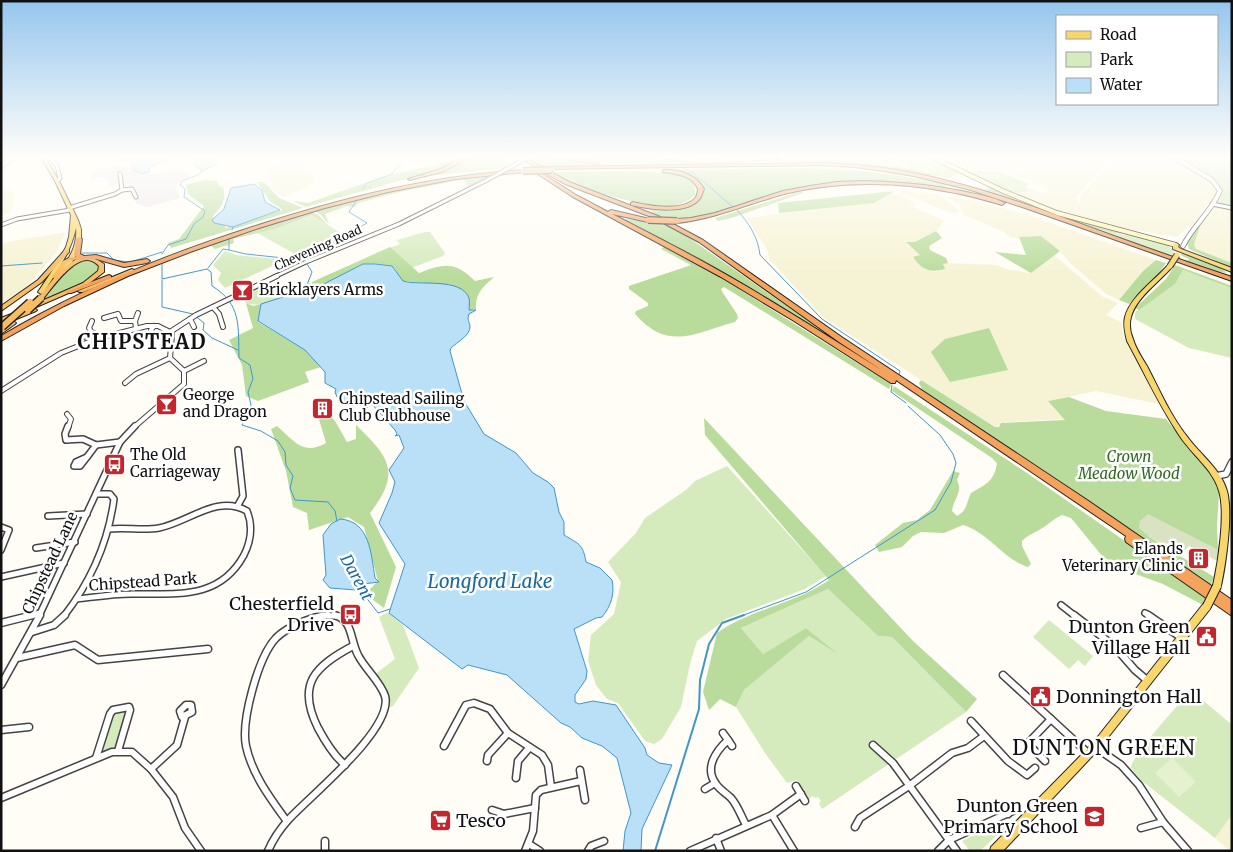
<svg xmlns="http://www.w3.org/2000/svg" width="1233" height="852" font-family="Merriweather,serif">
  <style>
    .industrial { fill: #eee6ef }
    .farmland { fill: #f6f3d4 }
    .green { fill: #d5ebbd }
    .forest { fill: #b9dc9c }
    .cemetery { fill: #d9e3c4 }
    .pitch { fill: #e6f2cf }
    .water { fill: #b9e0f7; stroke: #3f96cf }
    .lines { fill: none; stroke-linecap: round; stroke-linejoin: round }
    .stream-far1 { stroke: #3f96cf; stroke-width: 1 }
    .stream { stroke: #3f96cf; stroke-width: 2 }
    .minor-far3-casing { stroke: #444; stroke-width: 5 }
    .minor-far2-casing { stroke: #444; stroke-width: 6 }
    .minor-far1-casing { stroke: #444; stroke-width: 8 }
    .minor-casing { stroke: #444; stroke-width: 9 }
    .tertiary-far1-casing { stroke: #444; stroke-width: 5.5 }
    .tertiary-casing { stroke: #444; stroke-width: 8 }
    .secondary-casing { stroke: #333; stroke-width: 5.5 }
    .primary-casing { stroke: #222; stroke-width: 2 }
    .trunk-casing { stroke: #222; stroke-width: 2 }
    .motorway-casing { stroke: #222; stroke-width: 2 }
    .minor-far3 { stroke: #fff; stroke-width: 3 }
    .minor-far2 { stroke: #fff; stroke-width: 4 }
    .minor-far1 { stroke: #fff; stroke-width: 5 }
    .minor { stroke: #fff; stroke-width: 6 }
    .tertiary-far1 { stroke: #fff; stroke-width: 4 }
    .tertiary { stroke: #fff; stroke-width: 5.5 }
    .secondary { stroke: #fff6b0; stroke-width: 4 }
    .primary { fill: #f9d66b; fill-rule: evenodd }
    .trunk { fill: #f7bc64; fill-rule: evenodd }
    .motorway { fill: #f5a25d; fill-rule: evenodd }
    .minor-bridge-casing { stroke: #444; stroke-width: 5; stroke-linecap: butt }
    .primary-bridge-far1-casing { stroke: #222; stroke-width: 7; stroke-linecap: butt }
    .primary-bridge-casing { stroke: #222; stroke-width: 10; stroke-linecap: butt }
    .trunk-bridge-casing { stroke: #222; stroke-width: 9; stroke-linecap: butt }
    .motorway-bridge-casing { stroke: #222; stroke-width: 8; stroke-linecap: butt }
    .minor-bridge { stroke: #fff; stroke-width: 3 }
    .primary-bridge-far1 { stroke: #f9d66b; stroke-width: 5 }
    .primary-bridge { stroke: #f9d66b; stroke-width: 8 }
    .trunk-bridge { stroke: #f7bc64; stroke-width: 6 }
    .motorway-bridge { stroke: #f5a25d; stroke-width: 5.5 }
    .labels { text-anchor: middle; stroke-width: 5; stroke-linejoin: round; paint-order: stroke }
    .far-street-label { font-size: 12px; fill: #111; stroke: #fff }
    .poi-label { font-size: 15px; fill: #111; stroke: #fff; text-anchor: start }
    .park-label { font-size: 15px; font-style: italic; fill: #2f6b1f; stroke: #fff }
    .street-label { font-size: 15px; fill: #111; stroke: #fff }
    .water-label { font-size: 16px; font-style: italic; fill: #1768a6; stroke: #fff }
    .near-poi-label { font-size: 18px; fill: #111; stroke: #fff; text-anchor: end }
    .near-water-label { font-size: 19px; font-style: italic; fill: #1768a6; stroke: #fff }
    .district-label { font-size: 20px; font-weight: bold; letter-spacing: 1px; fill: #111; stroke: #fff }
    .near-quarter-label { font-size: 21px; letter-spacing: 1px; fill: #111; stroke: #fff }
  </style>
  <rect width="100%" height="100%" fill="#fffdf5"/>
  <polygon class="industrial" points="127,163 140,176 177,169 190,173 190,178 180,181 175,187 180,198 147,207 137,204 132,197 137,195 134,187 120,184 110,186 103,176 92,179 89,172"/>
  <g class="farmland">
    <polygon points="300,157 304,157 316,182 306,185 306,187 284,197 278,194 272,187 271,180 264,167"/>
    <polygon points="962,157 1113,157 1075,198 1079,200 1066,211 1059,212 1017,196 1031,189 1044,194 1049,189 1046,186 1003,171 979,168 964,171 945,162"/>
    <polygon points="1116,157 1170,157 1213,184 1217,193 1194,223 1176,237 1106,225 1065,213 1073,204 1081,201 1080,196"/>
    <polygon points="1,189 15,192 10,213 1,215"/>
    <polygon points="902,191 939,195 954,206 959,212 950,213 900,192"/>
    <polygon points="892,193 917,203 913,207 944,221 936,231 915,242 907,242 920,255 913,258 933,272 945,269 943,264 948,263 995,265 1010,270 1031,273 1054,255 1103,297 1118,303 1106,315 1121,322 1124,338 1159,404 1096,391 1049,401 1066,419 1006,422 995,427 824,318 769,259 768,251 747,218 829,207 874,203"/>
    <polygon points="946,196 976,201 1028,215 1156,260 1143,271 1119,300 1106,294 1070,263 1060,251 1041,236 1011,238 1004,232 964,215 960,206"/>
    <polygon points="1215,206 1232,210 1232,263 1196,249 1193,245 1200,226 1198,224"/>
    <polygon points="66,232 56,253 23,290 1,303 1,243"/>
    <polygon points="1232,815 1232,851 1230,851 1215,838"/>
  </g>
  <g class="green">
    <path d="M788,157H884L903,167C888,163 872,163 857,162C820,160 782,161 748,161Z"/>
    <path d="M887,157H906L915,161L928,157L937,161L923,169L924,171C910,172 899,163 887,157Z"/>
    <polygon points="1177,157 1232,157 1232,208 1216,203 1223,193 1221,187"/>
    <polygon points="939,163 959,173 949,178 927,171 928,168"/>
    <path d="M978,171L1000,172L1029,184L1025,187L1030,190C1010,199 990,183 972,174Z"/>
    <polygon points="312,215 339,232 344,237 324,249 324,254 305,262 299,256 257,233"/>
    <polygon points="1093,228 1124,235 1128,233 1168,244 1174,252 1172,256"/>
    <polygon points="425,232 430,232 445,253 443,256 411,268 390,248 400,244 397,240"/>
    <polygon points="225,251 236,255 285,260 225,288 218,280 221,273 213,265"/>
    <polygon points="1183,270 1232,287 1232,358 1189,348 1135,319 1135,312 1175,284"/>
    <path d="M263,284L271,294L296,287L301,288L299,295C282,296 263,309 246,303L245,300L241,301L239,296Z"/>
    <polygon points="727,466 826,576 805,589 726,619 697,641 690,664 681,707 662,739 654,744 645,741 618,703 607,699 596,685 588,661 591,635 614,614 621,582 608,562 636,533 645,518 686,490 695,481"/>
    <polygon points="828,589 878,636 892,637 966,712 822,809 819,803 821,801 818,797 815,798 813,796 809,799 797,780 787,783 765,753 736,707 744,690 809,636 832,650 806,628 763,654 741,628"/>
    <polygon points="386,613 389,613 403,625 419,668 393,706 390,707 387,688 374,675 395,659 379,617"/>
    <polygon points="1049,620 1093,656 1085,666 1078,660 1069,669 1033,637"/>
    <path d="M1191,690L1232,725V815L1215,838L1142,781L1131,768C1130,757 1181,702 1191,690Z"/>
    <polygon points="127,709 116,748 102,753 114,712"/>
    <polygon points="1005,820 1009,824 980,851 970,851 962,841"/>
  </g>
  <g class="forest">
    <polygon points="455,157 461,157 438,170 309,206 306,207 293,201 308,203 391,174 434,166"/>
    <polygon points="469,157 505,157 515,162 501,168 427,176 453,167"/>
    <polygon points="531,157 548,157 597,165 542,166 528,159"/>
    <polygon points="565,157 661,157 670,159 762,162 617,163"/>
    <path d="M769,160C830,159 892,161 950,178L865,165L767,162Z"/>
    <path d="M804,168C853,170 899,173 946,185L945,188C874,178 816,181 748,202C739,201 728,209 719,212C701,218 661,226 649,208C665,210 703,210 704,189C698,176 685,173 673,170Z"/>
    <path d="M554,172C578,172 672,168 688,178C694,182 696,188 695,195C687,204 672,207 660,206C637,205 569,186 554,172Z"/>
    <polygon points="495,174 469,188 465,181 460,180 404,191 358,203 355,207 347,206 325,214 329,224 320,214 314,211 387,190 472,176"/>
    <path d="M204,180L217,181L219,186L223,187C227,200 221,207 212,217L222,223L226,228L283,210L270,201L257,182H264L279,198L303,208L171,248L168,243L179,239L204,206L188,194L186,185Z"/>
    <path d="M990,188L1069,218L1128,233C1116,240 1006,197 985,190Z"/>
    <polygon points="802,191 803,193 731,218 718,221 715,218"/>
    <polygon points="895,191 874,203 779,213 778,203"/>
    <polygon points="311,212 318,215 328,225 312,215 274,229 233,239 234,243 215,249 210,245"/>
    <path d="M625,219L665,223L682,233L824,332H821L744,285L739,289L891,384L889,389L724,287L721,289L723,293L737,314L738,318L735,322C695,333 668,352 635,314L636,311L648,306V303L629,289V286L691,265L661,249L664,247L703,261L671,243L627,223Z"/>
    <polygon points="1198,224 1200,226 1194,245 1196,249 1232,263 1232,268 1189,249 1187,243"/>
    <path d="M936,231L942,238L929,246L930,250L946,258L948,263L943,264L945,269C930,273 922,270 913,257L920,255L906,242H915Z"/>
    <polygon points="1041,236 1060,251 1031,273 995,252 1026,255 1019,237"/>
    <path d="M390,247L419,273C444,263 455,261 475,281L494,277C483,287 475,293 476,309L469,310V298L463,291L450,285L403,281L394,268L375,264H363L312,290V282Z"/>
    <path d="M1182,253C1191,253 1196,259 1205,262C1215,267 1218,266 1227,273L1220,272L1187,261L1189,259L1180,255Z"/>
    <polygon points="1156,260 1166,263 1157,276 1129,304 1119,300 1143,271"/>
    <polygon points="83,261 93,261 100,265 100,270 91,280 39,302 71,267"/>
    <polygon points="1175,265 1232,286 1232,288 1183,270 1175,284 1139,310 1135,308 1166,279"/>
    <polygon points="246,303 253,306 261,304 258,322 305,350 321,367 305,372 309,382 258,401 246,396 242,365 229,340 253,328"/>
    <polygon points="989,328 1008,370 950,382 931,352 945,339"/>
    <polygon points="921,380 995,427 999,427 1001,423 1065,420 1048,401 1069,397 1106,411 1166,419 1215,480 1219,492 1217,527 1218,550 1148,515 1148,536 1214,577 1211,585 1057,479 936,400 922,389 919,383"/>
    <path d="M894,386L1027,473L1207,598L1203,605L1163,584L1133,573L1103,557L1071,518L1062,515C1053,519 1047,526 1039,530C1032,534 1028,535 1022,541V546L1031,564L1028,567C1003,559 988,532 963,525L944,533L921,532L913,536L902,547L879,552L875,545L903,523L917,520L930,510L953,471L960,473L957,480C963,493 954,497 952,511L957,516C968,510 966,503 971,493C986,484 994,482 997,463L992,458L892,391Z"/>
    <path d="M326,412L335,421L347,442L356,439V425C389,457 402,472 370,513L396,567L384,608L365,594L378,581L364,527L348,517L309,530L307,513L293,507L286,471L271,429L277,426C294,441 303,456 326,443L318,416Z"/>
    <path d="M704,418L913,641L977,699L966,712L892,637L878,636L828,589L741,628L763,654L806,628L838,654L809,636L744,690L736,707L720,699L709,710L703,692L717,633C751,609 795,604 829,580L705,435Z"/>
  </g>
  <polygon class="cemetery" points="1148,514 1218,550 1217,561 1189,546 1181,555 1148,536 1139,528 1140,521"/>
  <polygon class="pitch" points="1172,758 1196,782 1179,797 1155,773"/>
  <g class="water">
    <path d="M103,157H216L219,159L215,165L202,171L193,163L196,160L194,157C178,158 162,159 149,168V172L142,174L134,171L131,162Z"/>
    <polygon points="254,184 262,190 265,202 280,210 233,227 214,223 212,220 224,209 231,188"/>
    <path d="M363,264H375L392,266L403,281C419,286 461,277 469,298C470,301 469,307 469,310H476L469,314C467,320 469,321 470,326C471,335 457,342 451,348L450,351L464,401L484,434L516,453L533,473L548,482L554,488L559,512L564,522V535C579,544 583,544 586,562L600,568L612,580C615,594 611,606 602,617L596,618L574,629L587,671L586,679L575,695V702L579,704L593,701L616,705L645,748L647,755L659,763L672,765L642,829L641,851H623L625,831L631,813L617,758L602,746L582,738L570,727L561,723L507,675L468,665L462,669L389,613L405,564L379,523L392,493L395,482L389,470L404,448L399,435L395,436L397,434L395,430L371,403H349L337,397L335,392L336,389L325,383V372L305,350L258,321L261,304L286,296L299,295C301,288 302,285 311,284L310,289L312,290Z"/>
    <path d="M340,519C370,521 371,554 375,578L379,582L363,584L360,589L356,590L330,588L323,580L326,575L323,535L331,524Z"/>
  </g>
  <g class="lines">
    <g class="stream-far1">
      <polyline points="654,157 668,163"/>
      <polyline points="684,169 692,172 733,207"/>
      <polyline points="363,189 367,183 392,174 405,157"/>
      <path d="M737,210C749,223 758,237 760,255L822,319L900,371L899,375"/>
      <polyline points="232,230 233,227"/>
      <polyline points="229,239 229,250 246,254 302,260 367,223 349,212 356,201"/>
      <polyline points="82,253 107,253 114,260 128,262"/>
      <polyline points="162,254 168,245 186,239 194,224 203,217 205,211 184,197 185,189 180,185 182,181 200,174 202,170"/>
      <polyline points="134,261 162,252"/>
      <path d="M162,263V279L207,269L211,272L212,286C242,304 238,327 239,358L250,365L253,379L248,392L251,405L242,425L261,431L278,441L285,452L286,465L293,476L290,488L295,500L328,502L335,511L337,521"/>
      <polyline points="307,264 312,272 307,285"/>
      <polyline points="1,266 42,263"/>
      <polyline points="208,268 223,249 229,250"/>
      <polyline points="162,280 162,307 193,314 204,323 203,330 212,338 238,350"/>
      <polyline points="892,385 891,392 906,403"/>
      <polyline points="359,588 378,613 390,609"/>
      <polyline points="741,616 806,592 935,510 951,482 956,463 953,454 940,435 908,406"/>
    </g>
    <polyline class="stream" points="655,851 699,709 700,680 709,644 722,623 744,615"/>
    <defs>
      <g id="minor-far3">
        <polyline points="49,157 57,166 60,178 57,181"/>
        <polyline points="1,168 5,163 19,157"/>
        <polyline points="122,190 132,189 136,197"/>
        <polyline points="1212,204 1232,208"/>
        <polyline points="69,208 115,194 122,190 120,174"/>
        <polyline points="1,225 17,219 70,210"/>
        <polyline points="274,277 306,262 399,224 487,180"/>
      </g>
      <g id="minor-far2">
        <polyline points="213,307 219,314 223,327"/>
        <polyline points="104,318 118,314 121,321 135,321 136,328"/>
        <polyline points="190,319 194,327"/>
        <polyline points="92,321 89,328 96,339"/>
        <polyline points="135,321 138,313"/>
        <polyline points="170,332 196,315 277,276"/>
        <polyline points="153,337 151,330 154,326"/>
        <polyline points="81,338 94,333"/>
        <polyline points="184,371 204,361"/>
        <polyline points="125,383 136,374 170,358"/>
        <polyline points="1,391 61,353 96,339 147,326 158,326 170,332"/>
        <polyline points="67,414 71,419 68,428"/>
        <polyline points="133,428 184,384 184,371 170,358 172,335 170,332"/>
      </g>
      <g id="minor-far1">
        <polyline points="68,426 65,434 66,440 83,439 96,445 120,442"/>
        <polyline points="238,450 243,496 238,505"/>
        <polygon points="87,457 80,466 74,466 76,462"/>
        <polyline points="87,457 96,445"/>
        <polyline points="48,516 87,514"/>
        <polyline points="1,527 9,530 1,550"/>
        <polyline points="36,548 75,542"/>
        <polyline points="1,577 64,563"/>
        <path d="M77,599C95,597 113,594 131,594C175,593 219,601 244,555C251,541 253,526 247,511C217,494 189,522 159,528C143,531 126,527 109,529"/>
        <polyline points="1061,605 1075,616"/>
        <polyline points="1145,613 1150,616"/>
        <polyline points="28,616 40,613"/>
        <polyline points="39,616 120,442 135,426"/>
        <path d="M64,616C91,581 108,544 114,499L110,494H96"/>
        <polyline points="322,616 339,616"/>
      </g>
      <g id="minor">
        <polyline points="1074,615 1114,646 1135,670 1148,681"/>
        <polyline points="1148,615 1182,638"/>
        <polyline points="1,623 33,615"/>
        <polyline points="32,632 54,625 65,615"/>
        <polyline points="17,658 75,645 98,660 208,649"/>
        <polyline points="1003,675 1089,754"/>
        <polyline points="1,685 40,615"/>
        <polygon points="186,705 191,705 192,712 182,717 180,711"/>
        <polyline points="971,721 1008,761 1027,775 1035,768"/>
        <polyline points="1,730 29,727"/>
        <polyline points="723,733 728,740"/>
        <polyline points="873,745 893,763 957,851"/>
        <polyline points="444,746 466,705 474,703 490,709 508,733 542,755 548,765 551,787"/>
        <path d="M732,746L728,740C716,751 704,768 716,784C720,790 726,793 731,798C738,806 741,816 746,825"/>
        <polyline points="1095,747 1121,765 1139,785 1163,822 1188,851"/>
        <polyline points="96,758 110,714 113,710 129,707 130,710 118,751"/>
        <polyline points="487,761 488,755 508,733"/>
        <polyline points="1045,761 1029,745 1029,742 1051,719"/>
        <path d="M345,765C333,755 325,741 318,728C296,684 315,666 353,646"/>
        <polyline points="151,769 177,745 185,717"/>
        <polyline points="580,770 585,800"/>
        <polyline points="516,778 518,761 529,748"/>
        <polyline points="796,786 805,801"/>
        <polyline points="705,789 715,783"/>
        <polyline points="1,798 112,752 132,752 151,769 173,797 185,828 201,851"/>
        <polyline points="1003,807 1008,814"/>
        <polyline points="492,810 504,814 535,808"/>
        <polyline points="772,815 794,851"/>
        <path d="M286,820C270,798 252,774 246,746C241,721 258,657 276,638C288,626 312,617 328,615"/>
        <polyline points="855,827 860,818 909,786 952,753 968,748 984,736"/>
        <polyline points="1141,828 1163,822"/>
        <polyline points="716,838 721,851"/>
        <polyline points="325,841 325,851"/>
        <polyline points="529,844 540,851"/>
        <path d="M268,851C273,839 280,829 289,819C310,796 394,729 385,696C380,681 365,669 358,655C350,640 353,619 334,615"/>
        <polyline points="525,851 533,831 536,795 541,790 581,781"/>
        <polyline points="588,851 591,846 604,841"/>
        <polyline points="690,851 772,815 801,794"/>
        <polyline points="938,851 949,840 1013,811"/>
      </g>
      <path id="tertiary-far1" d="M1174,157L1212,180L1220,191C1211,212 1193,226 1183,246"/>
      <polyline id="tertiary" points="1216,476 1226,474 1232,462"/>
      <g id="secondary">
        <polyline points="666,157 706,161 778,157"/>
        <polyline points="932,157 1003,191 1057,213 1176,245"/>
      </g>
      <g id="primary">
        <path d="M41,157H45L59,181L78,220L81,229V238L79,248L74,259L64,274H60L59,273C69,259 78,245 76,228C71,252 57,271 44,292L41,294L38,292L56,265L66,247L69,237L71,215L55,181Z"/>
        <polygon points="1176,243 1179,245 1178,247 1181,249 1232,268 1232,272 1173,249 1173,245"/>
        <path d="M1170,264L1173,266L1172,267C1159,282 1136,298 1131,317C1129,324 1130,332 1133,339C1136,349 1142,358 1147,366C1160,391 1171,417 1189,439C1202,456 1221,470 1227,491C1233,513 1226,563 1221,586L1220,589L1217,590L1214,589L1213,586C1218,563 1226,513 1219,491C1213,469 1191,454 1179,435C1159,405 1144,372 1127,341C1125,333 1123,325 1125,317C1130,297 1155,280 1168,265Z"/>
        <polygon points="1207,602 1210,603 1211,606 1210,609 1098,750 1003,851 990,851 991,847 1092,744 1204,603"/>
      </g>
      <g id="trunk">
        <polygon points="67,249 69,250 69,252 42,282 1,311 1,306 38,280 65,250"/>
        <path d="M71,257L74,259L67,263L63,269C77,256 88,253 104,264V272L87,285L34,308L37,310L36,311L14,320H10L9,319L1,322V318L14,313H18L19,314L30,310L27,308L28,307L83,283L98,271L99,266C97,264 95,262 92,261C75,254 52,288 43,299H39V297L54,278L52,277L63,261Z"/>
        <polygon points="132,269 134,270 134,272 83,292 79,292 78,291"/>
        <polygon points="13,321 16,323 15,324 1,334 1,329"/>
      </g>
      <g id="motorway">
        <polygon points="463,157 468,157 445,171 410,180 408,179 441,169"/>
        <path d="M518,157H523L569,182L658,216L703,240L843,338L1087,500L1232,600V616L1126,542L1125,539L1126,536L896,380L895,383H891L794,321L721,277L573,197L533,171L537,170L576,195L608,212L611,210L650,219L651,220L648,222L612,214C641,229 671,244 700,260C762,294 823,333 883,371L839,342L699,242L654,218L565,184Z"/>
        <polygon points="553,157 563,157 597,162 599,163 597,164 555,158"/>
        <path d="M823,163C854,164 884,167 914,173C963,183 1012,199 1059,216C1117,237 1174,258 1232,277V281L1028,209L971,190L914,176L884,171L854,167L823,165L548,169L546,168L548,167Z"/>
        <path d="M523,170L525,171V172L455,179L388,192L325,208L259,228L193,251L128,276L64,306L1,341V336C85,286 175,251 268,222C354,195 433,176 523,170Z"/>
        <path d="M663,170C679,169 696,174 704,189C703,192 702,194 701,197C690,216 648,209 631,205V203L633,202C648,206 685,212 696,197C697,194 698,192 698,189C692,175 677,174 663,172Z"/>
        <path d="M865,181C901,182 936,185 971,193C982,195 995,198 1005,203L1002,205C985,200 968,195 950,192C896,181 837,181 784,194C748,204 714,219 677,223L674,221L677,219L691,218L715,213L783,191L810,186L837,182Z"/>
        <polygon points="79,237 82,239 80,254 84,256 96,255 124,263 147,259 150,261 147,263 124,267 96,259 69,260 69,258 76,257 74,255 76,239"/>
        <polygon points="109,275 111,276 111,278 71,293 67,293 66,292"/>
      </g>
    </defs>
    <use href="#minor-far3" class="minor-far3-casing"/>
    <use href="#minor-far2" class="minor-far2-casing"/>
    <use href="#minor-far1" class="minor-far1-casing"/>
    <use href="#minor" class="minor-casing"/>
    <use href="#tertiary-far1" class="tertiary-far1-casing"/>
    <use href="#tertiary" class="tertiary-casing"/>
    <use href="#secondary" class="secondary-casing"/>
    <use href="#primary" class="primary-casing"/>
    <use href="#trunk" class="trunk-casing"/>
    <use href="#motorway" class="motorway-casing"/>
    <use href="#minor-far3" class="minor-far3"/>
    <use href="#minor-far2" class="minor-far2"/>
    <use href="#minor-far1" class="minor-far1"/>
    <use href="#minor" class="minor"/>
    <use href="#tertiary-far1" class="tertiary-far1"/>
    <use href="#tertiary" class="tertiary"/>
    <use href="#secondary" class="secondary"/>
    <use href="#primary" class="primary"/>
    <use href="#trunk" class="trunk"/>
    <use href="#motorway" class="motorway"/>
    <defs>
      <polyline id="minor-bridge" points="487,180 529,157"/>
      <polyline id="primary-bridge-far1" points="1170,266 1177,255"/>
      <polyline id="primary-bridge" points="1207,606 1217,586"/>
      <g id="trunk-bridge">
        <polyline points="28,310 41,298"/>
        <polyline points="2,327 30,302"/>
      </g>
      <g id="motorway-bridge">
        <polyline points="523,171 552,170"/>
        <polyline points="648,220 677,221"/>
      </g>
    </defs>
    <use href="#minor-bridge" class="minor-bridge-casing"/>
    <use href="#primary-bridge-far1" class="primary-bridge-far1-casing"/>
    <use href="#primary-bridge" class="primary-bridge-casing"/>
    <use href="#trunk-bridge" class="trunk-bridge-casing"/>
    <use href="#motorway-bridge" class="motorway-bridge-casing"/>
    <use href="#minor-bridge" class="minor-bridge"/>
    <use href="#primary-bridge-far1" class="primary-bridge-far1"/>
    <use href="#primary-bridge" class="primary-bridge"/>
    <use href="#trunk-bridge" class="trunk-bridge"/>
    <use href="#motorway-bridge" class="motorway-bridge"/>
  </g>
  <linearGradient id="sky" x2="0" y2="1"><stop stop-color="#95c6ee"/><stop offset="0.57" stop-color="#fffefa"/><stop offset="1" stop-color="#fffefa" stop-opacity="0"/></linearGradient>
  <rect width="1233" height="276" fill="url(#sky)"/>
  <defs>
    <symbol id="bar-square" viewBox="-11 -11 22 22"><rect x="-9" y="-9" width="18" height="18" rx="4" fill="#c4262e" stroke="#fff"/><path d="M-6-5H6L.8 .8V4.5H3.5V6h-7V4.5H-.8V.8Z" fill="#fff"/></symbol>
    <symbol id="building-square" viewBox="-11 -11 22 22"><rect x="-9" y="-9" width="18" height="18" rx="4" fill="#c4262e" stroke="#fff"/><path d="M-4-6H4V6H1V3H-1V6H-4ZM-2.5-4.3h1.7v1.8h-1.7ZM.8-4.3h1.7v1.8H.8ZM-2.5-1h1.7V.8h-1.7ZM.8-1h1.7V.8H.8Z" fill="#fff"/></symbol>
    <symbol id="bus-square" viewBox="-11 -11 22 22"><rect x="-9" y="-9" width="18" height="18" rx="4" fill="#c4262e" stroke="#fff"/><path d="M-5-6H5V4H4V6H2V4H-2V6H-4V4H-5ZM-3.5-4V0h7V-4ZM-3.5 1.2v1.5H-2V1.2ZM2 1.2v1.5H3.5V1.2Z" fill="#fff"/></symbol>
    <symbol id="civic-square" viewBox="-11 -11 22 22"><rect x="-9" y="-9" width="18" height="18" rx="4" fill="#c4262e" stroke="#fff"/><path d="M-.6-6.5H3V-4.5H.6V-3L4-1V1h2V6H-6V1h2V-1L-.6-3ZM-1.2 2.5V6h2.4V2.5Z" fill="#fff"/></symbol>
    <symbol id="school-square" viewBox="-11 -11 22 22"><rect x="-9" y="-9" width="18" height="18" rx="4" fill="#c4262e" stroke="#fff"/><path d="M0-5L7-2L0 1L-7-2ZM-4 1L0 2.5L4 1V4Q0 6-4 4Z" fill="#fff"/></symbol>
    <symbol id="supermarket-square" viewBox="-11 -11 22 22"><rect x="-9" y="-9" width="18" height="18" rx="4" fill="#c4262e" stroke="#fff"/><path d="M-6-5.5h2.5l.6 2H6L4.5 2H-2.5L-4.4-4H-6ZM-1.5 3.2a1.3 1.3 0 1 0 .1 0ZM3 3.2a1.3 1.3 0 1 0 .1 0Z" fill="#fff"/></symbol>
  </defs>
  <g fill-rule="evenodd">
    <use href="#bar-square" x="230" y="278" width="25" height="25"/>
    <use href="#bar-square" x="154" y="392" width="25" height="25"/>
    <use href="#building-square" x="310" y="396" width="25" height="25"/>
    <use href="#bus-square" x="102" y="452" width="25" height="25"/>
    <use href="#building-square" x="1186" y="546" width="25" height="25"/>
    <use href="#bus-square" x="338" y="602" width="25" height="25"/>
    <use href="#civic-square" x="1194" y="624" width="25" height="25"/>
    <use href="#civic-square" x="1028" y="684" width="25" height="25"/>
    <use href="#school-square" x="1082" y="804" width="25" height="25"/>
    <use href="#supermarket-square" x="428" y="808" width="25" height="25"/>
  </g>
  <g class="labels">
    <g class="far-street-label">
      <text transform="translate(318 248) rotate(-24)" y="4">Chevening Road</text>
    </g>
    <g class="poi-label">
      <text x="259" y="295">Bricklayers Arms</text>
      <text x="183" y="400">George<tspan x="183" dy="17">and Dragon</tspan></text>
      <text x="339" y="404">Chipstead Sailing<tspan x="339" dy="17">Club Clubhouse</tspan></text>
      <text x="130" y="460">The Old<tspan x="130" dy="17">Carriageway</tspan></text>
      <text x="1183" y="554" text-anchor="end">Elands<tspan x="1183" dy="17">Veterinary Clinic</tspan></text>
    </g>
    <g class="park-label">
      <text x="1129" y="462">Crown<tspan x="1129" dy="17">Meadow Wood</tspan></text>
    </g>
    <g class="street-label">
      <text transform="translate(50 563) rotate(-65)" y="5">Chipstead Lane</text>
      <text transform="translate(143 582) rotate(-4)" y="5">Chipstead Park</text>
    </g>
    <g class="water-label">
      <text transform="translate(357 577) rotate(61)" y="6">Darent</text>
    </g>
    <g class="near-poi-label">
      <text x="334" y="610">Chesterfield<tspan x="334" dy="21">Drive</tspan></text>
      <text x="1190" y="633">Dunton Green<tspan x="1190" dy="21">Village Hall</tspan></text>
      <text x="1056" y="703" text-anchor="start">Donnington Hall</text>
      <text x="1078" y="812">Dunton Green<tspan x="1078" dy="21">Primary School</tspan></text>
      <text x="456" y="827" text-anchor="start">Tesco</text>
    </g>
    <g class="near-water-label">
      <text x="490" y="588">Longford Lake</text>
    </g>
    <g class="district-label">
      <text x="142" y="349">CHIPSTEAD</text>
    </g>
    <g class="near-quarter-label">
      <text x="1104" y="755">DUNTON GREEN</text>
    </g>
  </g>
  <rect width="1233" height="852" fill="none" stroke="#111111" stroke-width="5"/>
  <rect x="1056" y="15" width="162" height="90" fill="#ffffff" stroke="#a0a0a0"/>
  <rect x="1066" y="31" width="25" height="8" fill="#f9d66b" stroke="#a0a0a0"/>
  <text x="1100" y="40" font-size="15" fill="#111111">Road</text>
  <rect x="1066" y="52" width="25" height="15" fill="#d5ebbd" stroke="#a0a0a0"/>
  <text x="1100" y="65" font-size="15" fill="#111111">Park</text>
  <rect x="1066" y="78" width="25" height="15" fill="#b9e0f7" stroke="#a0a0a0"/>
  <text x="1100" y="90" font-size="15" fill="#111111">Water</text>
</svg>
